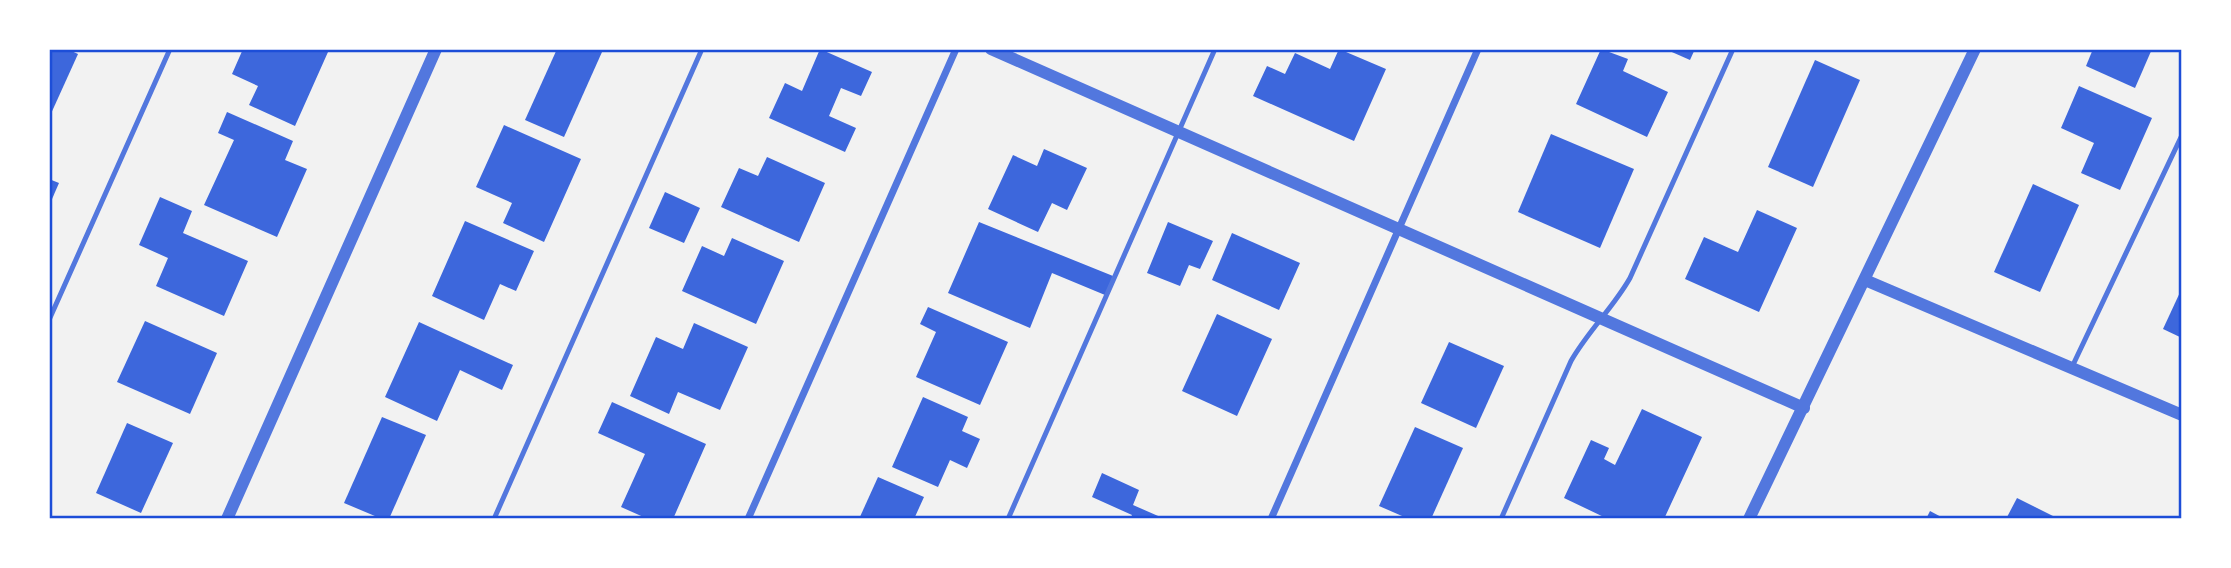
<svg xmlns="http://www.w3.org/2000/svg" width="2231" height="568" font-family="'PT Sans Narrow',sans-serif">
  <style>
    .building { fill: #3d67dc }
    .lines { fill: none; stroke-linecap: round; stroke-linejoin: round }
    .service { stroke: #5277de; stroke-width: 5 }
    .minor { stroke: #5277de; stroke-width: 7 }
    .tertiary { stroke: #5277de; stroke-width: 12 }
    .neatline { fill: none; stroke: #1d4ed8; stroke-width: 2.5 }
  </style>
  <rect width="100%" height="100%" fill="#f2f2f2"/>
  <g class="building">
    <polygon points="49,49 67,49 78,54 49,118"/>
    <polygon points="243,49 322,49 328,52 295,126 249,105 258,86 232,74"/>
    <polygon points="557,49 596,49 602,52 564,137 525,120"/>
    <polygon points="820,49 872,72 861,96 841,88 829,116 856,128 845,152 769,118 785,83 802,91"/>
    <polygon points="1339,49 1386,69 1354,141 1253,96 1267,66 1285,74 1295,53 1330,69"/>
    <polygon points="1601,49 1628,59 1623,71 1668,92 1647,137 1576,104"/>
    <polygon points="1665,49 1695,49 1690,60"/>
    <polygon points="2093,49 2152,49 2135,88 2086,66"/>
    <polygon points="1815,60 1860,80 1813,187 1768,167"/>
    <polygon points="2079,86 2152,118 2120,190 2081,173 2094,143 2061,128"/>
    <polygon points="227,112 293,141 285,160 307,169 277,237 204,205 234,140 218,133"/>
    <polygon points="504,125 581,159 544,242 503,223 512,203 476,187"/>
    <polygon points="1551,134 1634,169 1600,248 1518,212"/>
    <polygon points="1044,149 1087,168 1067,210 1052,203 1038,232 988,209 1013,155 1037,166"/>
    <polygon points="767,157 825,183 799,242 721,207 739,168 758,176"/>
    <polygon points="49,179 59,183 49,206"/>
    <polygon points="2033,184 2079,205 2040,292 1994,272"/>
    <polygon points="665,192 700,208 684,243 649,228"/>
    <polygon points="160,197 192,211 183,233 248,261 224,316 156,286 168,258 139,245"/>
    <polygon points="1757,210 1797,228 1759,312 1685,279 1704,237 1738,252"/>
    <polygon points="465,221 534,251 516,291 500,284 484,320 432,296"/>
    <polygon points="979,222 1113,276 1105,295 1052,273 1030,328 948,293"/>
    <polygon points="1168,222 1213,241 1200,269 1189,265 1180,286 1147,273"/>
    <polygon points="1232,233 1300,263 1279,310 1212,280"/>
    <polygon points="732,238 784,261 756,324 682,291 702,246 724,256"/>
    <polygon points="2182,288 2182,338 2163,329"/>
    <polygon points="928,307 1008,342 980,405 916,377 936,332 920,324"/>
    <polygon points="1217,314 1272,339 1237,416 1182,391"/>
    <polygon points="145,321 217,353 190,414 117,382"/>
    <polygon points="419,322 513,365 502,390 460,370 437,421 385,397"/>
    <polygon points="694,323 748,347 720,410 678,392 669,414 630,396 656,337 683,349"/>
    <polygon points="1449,342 1504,366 1476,428 1421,403"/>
    <polygon points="923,397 968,417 962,431 980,439 967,468 950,460 938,487 892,467"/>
    <polygon points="612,402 706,444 673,519 648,519 621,507 645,454 598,433"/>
    <polygon points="1642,409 1702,437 1664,519 1608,519 1564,498 1591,440 1609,448 1604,459 1615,465"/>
    <polygon points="382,417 426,435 389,519 382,519 344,503"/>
    <polygon points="127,423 173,443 141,513 96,493"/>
    <polygon points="1415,427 1463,448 1431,519 1409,519 1379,506"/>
    <polygon points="1102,473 1139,490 1133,505 1165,519 1130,519 1132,515 1092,497"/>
    <polygon points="878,477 924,497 914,519 859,519"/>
    <polygon points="2017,498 2059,519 2006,519"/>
    <polygon points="1930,511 1945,519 1926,519"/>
  </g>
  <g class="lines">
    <g class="service">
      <polyline points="49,320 170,49"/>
      <polyline points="2072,367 2182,135"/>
      <polyline points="494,519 702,49"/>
      <polyline points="1008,519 1215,49"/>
      <path d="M1501,519L1571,361C1588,331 1613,308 1630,278L1733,49"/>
    </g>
    <g class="minor">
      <polyline points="748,519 956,49"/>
      <polyline points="1271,519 1478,49"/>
    </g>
    <g class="tertiary">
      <polyline points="991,49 1804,408"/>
      <polyline points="1865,280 2182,415"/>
      <polyline points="227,519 436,49"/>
      <polyline points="1749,519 1975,49"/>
    </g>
  </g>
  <rect width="2231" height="568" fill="none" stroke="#ffffff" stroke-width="102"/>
  <rect x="51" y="51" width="2129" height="466" class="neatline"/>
</svg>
